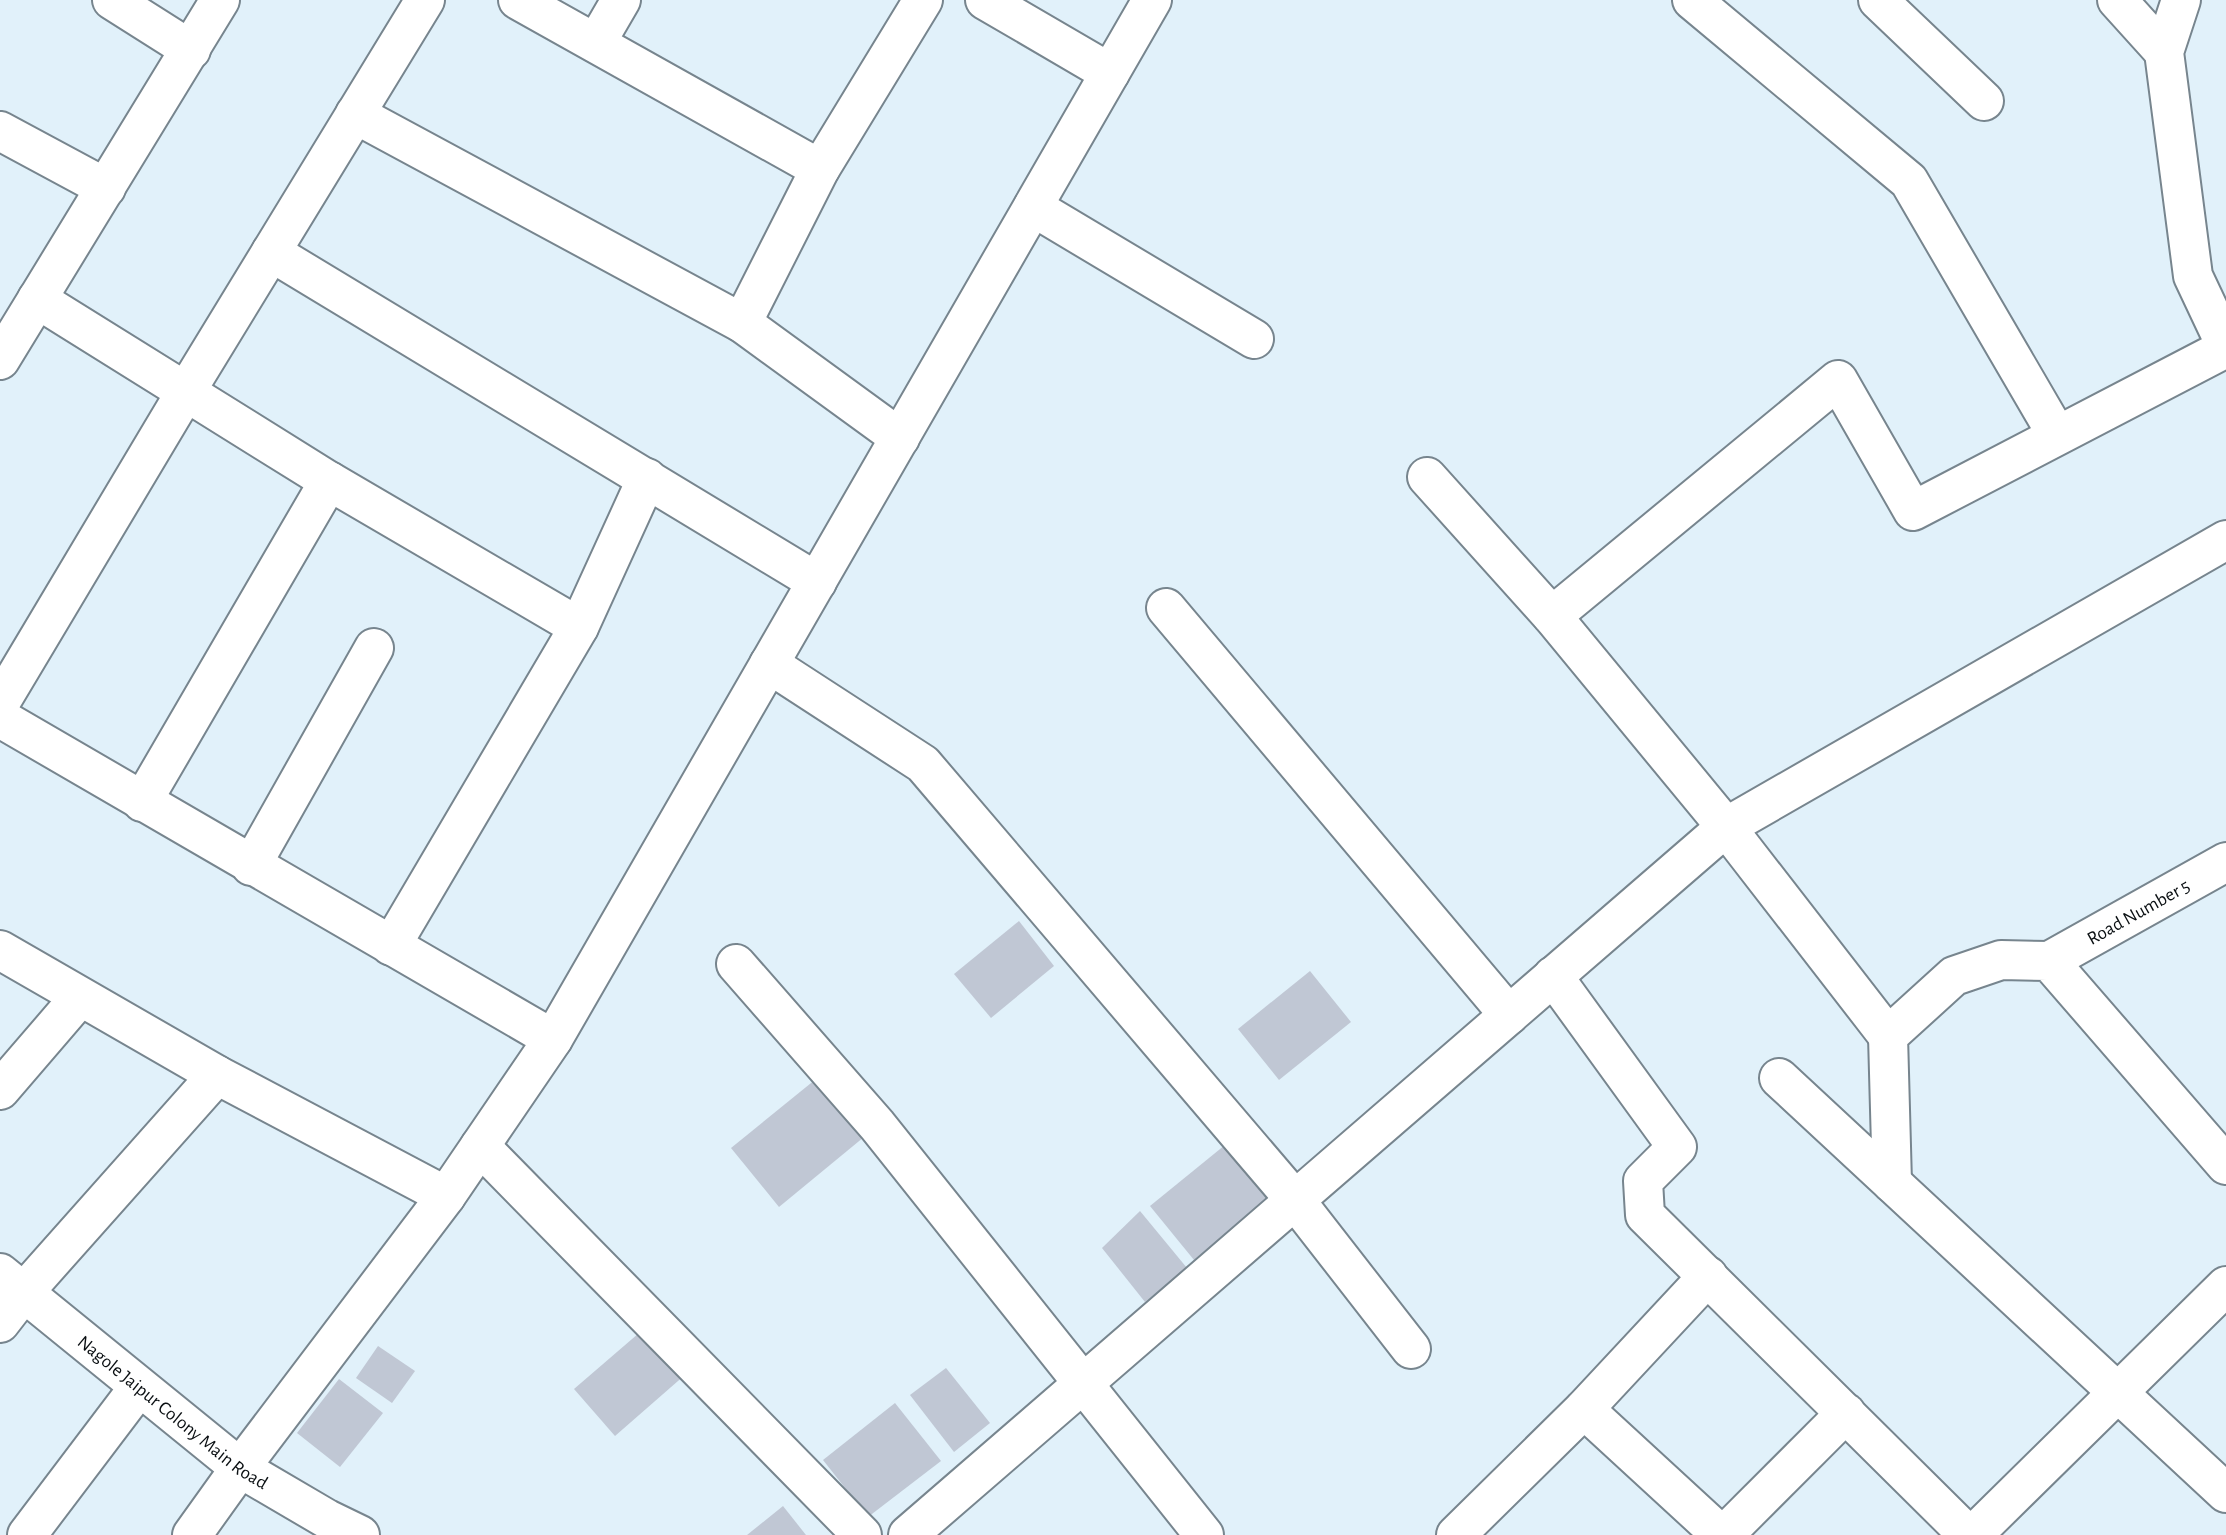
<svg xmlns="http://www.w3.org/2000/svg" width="2226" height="1535" font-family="'Alegreya Sans',sans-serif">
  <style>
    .building { fill: #c0c7d4 }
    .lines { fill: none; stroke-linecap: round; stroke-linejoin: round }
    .minor-casing { stroke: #77858e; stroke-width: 42 }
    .minor { stroke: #fff; stroke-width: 38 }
    .labels { text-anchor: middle; stroke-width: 5; stroke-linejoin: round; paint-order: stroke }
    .street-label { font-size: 19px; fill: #0a0f12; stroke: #fff }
  </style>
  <rect width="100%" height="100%" fill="#e1f1fa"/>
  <g class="building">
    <polygon points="1019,921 1054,966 991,1018 954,974"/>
    <polygon points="1310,971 1351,1022 1279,1080 1238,1029"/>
    <polygon points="816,1079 864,1137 779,1207 731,1148"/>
    <polygon points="1225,1145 1269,1198 1194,1260 1150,1206"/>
    <polygon points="1140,1211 1187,1268 1145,1302 1102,1248"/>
    <polygon points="646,1327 686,1374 615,1436 574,1389"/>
    <polygon points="378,1346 415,1371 392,1403 356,1378"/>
    <polygon points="946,1368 990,1423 954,1452 910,1395"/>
    <polygon points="339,1379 383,1413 340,1467 297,1433"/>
    <polygon points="895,1403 941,1461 868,1517 823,1460"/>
    <polygon points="783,1506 806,1535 747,1535"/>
  </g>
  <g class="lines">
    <defs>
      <g id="minor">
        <polyline points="112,0 191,50"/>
        <polyline points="518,0 820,169"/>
        <polyline points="985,0 1110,73"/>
        <polyline points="1692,0 1909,181 2057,435"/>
        <polyline points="1878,0 1984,101"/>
        <polyline points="2117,0 2164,52"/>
        <polyline points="2181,0 2164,52 2193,276 2226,346"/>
        <polyline points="596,43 621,0"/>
        <polyline points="355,114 742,323 900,438"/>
        <polyline points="0,131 106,188"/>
        <polyline points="1033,207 1254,339"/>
        <polyline points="271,252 817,582"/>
        <polyline points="37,299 329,481 579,627"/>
        <polyline points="742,323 820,169 923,0"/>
        <polyline points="0,360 220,0"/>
        <polyline points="1427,477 1552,616 1726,827 1888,1036"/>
        <polyline points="1166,608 1509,1015"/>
        <polyline points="1552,616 1838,380 1913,511 2226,348"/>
        <polyline points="769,664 923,764 1295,1200 1411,1349"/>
        <polyline points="0,703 185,393 425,0"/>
        <polyline points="0,718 553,1039"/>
        <polyline points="142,802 329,481"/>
        <polyline points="251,866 374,648"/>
        <polyline points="391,946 579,627 647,478"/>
        <polyline points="0,950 217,1075 446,1196"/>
        <path id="s1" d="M2049,961L2226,862"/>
        <polyline points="736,964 877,1125 1204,1535"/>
        <polyline points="1553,976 1677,1147 1643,1181 1645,1215 1968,1535"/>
        <polyline points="1779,1078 2226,1493"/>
        <polyline points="0,1090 80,997"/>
        <polyline points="480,1146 862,1535"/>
        <polyline points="1892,1183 1888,1036 1954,976 2001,960 2049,961 2226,1165"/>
        <path id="s2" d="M0,1273L240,1468L327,1519L360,1535"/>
        <polyline points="0,1323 24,1292 217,1075"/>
        <polyline points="1584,1409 1721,1535"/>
        <polyline points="27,1535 139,1387"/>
        <polyline points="192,1535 240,1468 446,1196 553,1039 1152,0"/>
        <polyline points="908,1535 1726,827 2226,540"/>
        <polyline points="1456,1535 1584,1409 1708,1276"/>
        <polyline points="1724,1535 1846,1413"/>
        <polyline points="1973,1535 2226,1286"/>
      </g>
    </defs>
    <use href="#minor" class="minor-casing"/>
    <use href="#minor" class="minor"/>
  </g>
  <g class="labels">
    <g class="street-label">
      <text dy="7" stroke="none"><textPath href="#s1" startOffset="102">Road Number 5</textPath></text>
      <text dy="7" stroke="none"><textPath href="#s2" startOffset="222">Nagole Jaipur Colony Main Road</textPath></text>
    </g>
  </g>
</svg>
